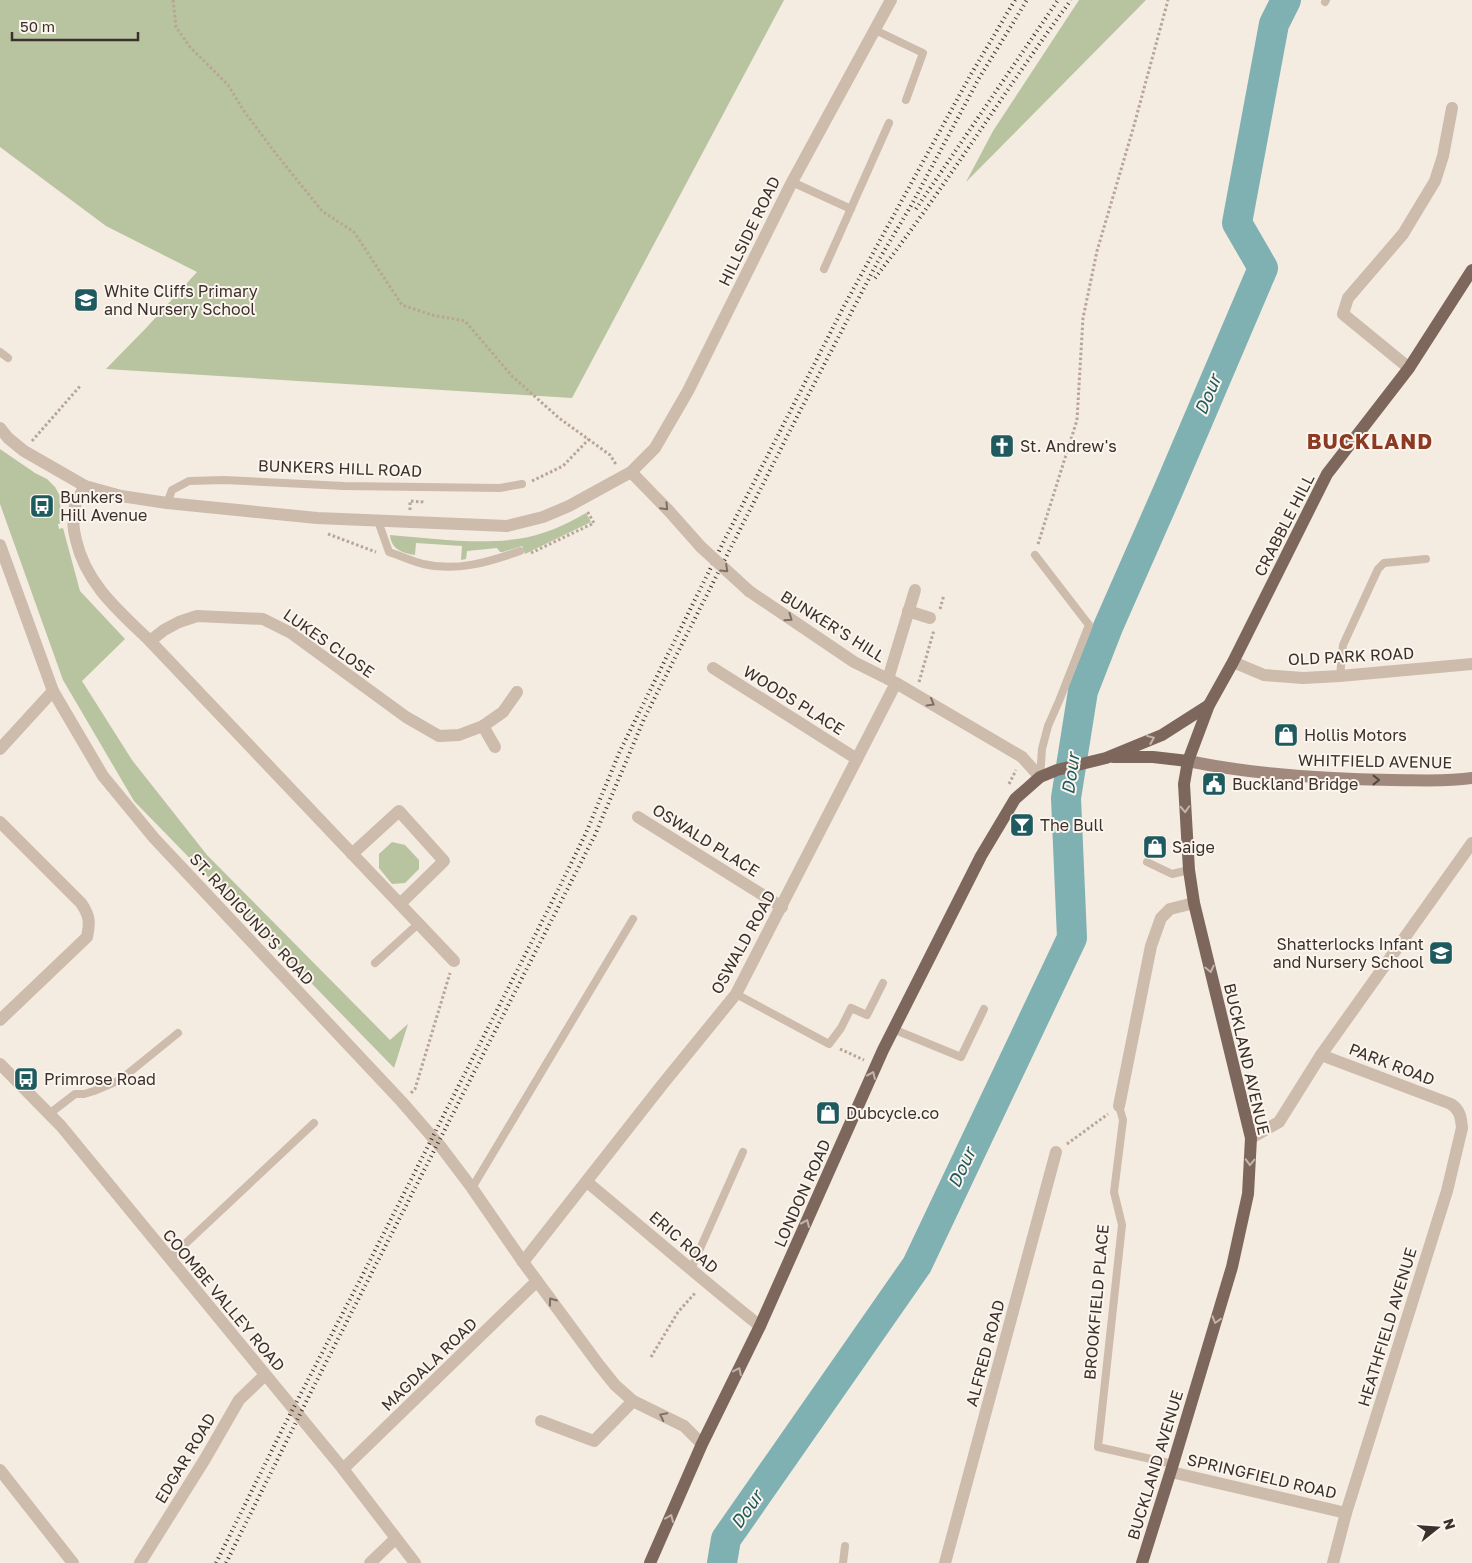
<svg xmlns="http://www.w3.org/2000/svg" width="1472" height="1563" font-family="'Golos Text',sans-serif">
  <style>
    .green { fill: #b8c4a0 }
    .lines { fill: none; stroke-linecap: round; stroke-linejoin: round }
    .river { stroke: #7fb0b2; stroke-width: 30 }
    .path { stroke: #b9a596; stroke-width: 3; stroke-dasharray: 2.5 2.5; stroke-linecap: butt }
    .lane { stroke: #cdbbac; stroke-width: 8 }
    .street { stroke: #cdbbac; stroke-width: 12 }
    .secondary { stroke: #a18a7d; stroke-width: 12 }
    .primary { stroke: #7d675c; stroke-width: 12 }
    .rail { stroke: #3b302b; stroke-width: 4; stroke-dasharray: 1 4; stroke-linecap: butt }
    .street-bridge { stroke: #cdbbac; stroke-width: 12 }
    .oneway { stroke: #7d6f65 }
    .oneway2 { stroke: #c2b5ac }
    .oneway3 { stroke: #544640 }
    .labels { text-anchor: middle; stroke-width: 4; stroke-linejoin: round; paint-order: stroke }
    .street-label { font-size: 16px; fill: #3b302b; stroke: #fbf5ee }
    .poi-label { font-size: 16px; fill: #3b302b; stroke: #fbf5ee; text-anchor: start }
    .water-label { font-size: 18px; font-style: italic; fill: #1f5a5e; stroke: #fbf5ee }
    .district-label { font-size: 21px; font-weight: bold; letter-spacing: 1px; fill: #8c3b22; stroke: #fbf5ee }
  </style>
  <rect width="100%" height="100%" fill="#f4ebe1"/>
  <g class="green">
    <polygon points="0,0 784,0 572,398 106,369 147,327 197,272 106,226 0,147"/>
    <polygon points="1079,0 1146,0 966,182 993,131"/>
    <polygon points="0,449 35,473 47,479 55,487 60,496 61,523 58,524 59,529 63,528 80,591 125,639 82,681 132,760 207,855 390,1040 408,1024 394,1068 134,801 63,680 0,504"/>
    <path d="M586,513L591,522L525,554L522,546L503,552H500L497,548L467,551L466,559L461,560L462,546L416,543L415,555C402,553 391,549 390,535C431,538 476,545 517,539C542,536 565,525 586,513Z"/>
    <polygon points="392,842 405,845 419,860 419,869 405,883 392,884 379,868 379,854"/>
  </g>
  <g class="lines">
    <polyline class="river" points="722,1563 726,1539 917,1265 1072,938 1066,798 1083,691 1108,627 1167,493 1263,268 1237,223 1274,24 1286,0"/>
    <g class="path">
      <polyline points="173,0 176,27 190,47 228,85 244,111 277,155 322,211 354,232 402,305 432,315 465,321 512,376 559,418 610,455 617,466"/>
      <polyline points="32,441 81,385"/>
      <polyline points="532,481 563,466 589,439"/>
      <polyline points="410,510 410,501 422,502 422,498"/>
      <polyline points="328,534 376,552"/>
      <polyline points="1038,544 1077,420 1083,318 1097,251 1133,129 1168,0"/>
      <polyline points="531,553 594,523 587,511"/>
      <polyline points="940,609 944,595"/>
      <polyline points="919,682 934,630"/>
      <polyline points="1009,784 1016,770"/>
      <polyline points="840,1049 864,1060"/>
      <polyline points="411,1093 415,1089 450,973"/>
      <polyline points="1067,1144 1108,1114"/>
      <polyline points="651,1357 678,1312 696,1292"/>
    </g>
    <g class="lane">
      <polyline points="1325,2 1326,0"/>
      <polyline points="875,30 923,53 906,100"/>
      <polyline points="792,182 851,209"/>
      <polyline points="824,269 889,123"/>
      <polyline points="0,352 8,358"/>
      <polyline points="167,503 172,490 189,481 224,480 344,486 500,488 522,484"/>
      <path d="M378,521L389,552C401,556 412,561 423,564C456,572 489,562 520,551"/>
      <polyline points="1035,555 1089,625 1059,701 1048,726 1042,749 1040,777"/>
      <polyline points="1340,676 1343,645 1378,569 1384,563 1426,559"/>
      <polyline points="1147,862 1172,874 1189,870"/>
      <polyline points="375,963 418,924"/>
      <polyline points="736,994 829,1044 841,1028 851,1008 867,1015 883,983"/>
      <polyline points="893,1029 961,1057 984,1009"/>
      <polyline points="1119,1106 1123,1120 1114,1192 1122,1225 1098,1447 1173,1464"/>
      <polyline points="49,1114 75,1094 84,1094 94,1091 120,1080 178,1033"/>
      <polyline points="472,1188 633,919"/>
      <polyline points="169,1259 314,1123"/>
      <polyline points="691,1269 743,1152"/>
      <polyline points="843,1563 845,1546"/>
    </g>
    <g class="street">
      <polyline points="1409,368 1343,314 1348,298 1403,234 1435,181 1443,156 1452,108"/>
      <polyline points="0,428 8,438 24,451 85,486 121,496 167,503 317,518 507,526 543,517 569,506 631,472 655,448 688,391 792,182 891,0"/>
      <polyline points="631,472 669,511 701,547"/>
      <path d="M85,486C82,492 77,499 75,506C72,518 73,529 76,540C86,584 119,611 150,641L454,961"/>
      <polyline points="0,545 53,691 103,776 154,838 402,1102 441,1147 472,1188 523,1262 599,1365 615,1385 633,1401 684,1426 702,1444"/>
      <polyline points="749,591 854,662 896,683 1022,757 1040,777"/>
      <polyline points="908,611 930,618"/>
      <polyline points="150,641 164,630 179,622 197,616 263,619 291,633 406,717 439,736 459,735 483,726 503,712 517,692"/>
      <polyline points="1233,662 1264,675 1303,678 1340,676 1472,664"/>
      <polyline points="713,668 857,759"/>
      <polyline points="888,679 915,590"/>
      <polyline points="483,726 495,747"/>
      <polyline points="0,749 53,691"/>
      <polyline points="638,817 782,907"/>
      <path d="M0,822L81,903C90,916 90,922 87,937L0,1020"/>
      <polyline points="352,854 399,811 444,861 400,904"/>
      <path d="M1321,1055L1451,1104C1460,1110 1461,1117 1462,1128L1447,1191L1346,1513L1333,1563"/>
      <polyline points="0,1064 61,1126 343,1469 415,1563"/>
      <polyline points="1119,1106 1151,946 1161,918 1170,909 1194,903"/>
      <polyline points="1251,1138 1279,1122 1321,1055 1472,843"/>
      <path d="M587,1182C645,1230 701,1279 760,1326"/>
      <polyline points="523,1262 662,1085 736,994 896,683"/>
      <polyline points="541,1421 594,1441 633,1401"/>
      <polyline points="343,1469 537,1281"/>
      <polyline points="0,1470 73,1563"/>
      <polyline points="1171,1472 1346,1513"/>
      <polyline points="140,1563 205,1459 239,1400 265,1375"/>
      <polyline points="370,1563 395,1539"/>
      <polyline points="945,1563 1056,1152"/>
    </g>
    <path class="secondary" d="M1188,761C1256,775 1323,779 1392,780C1418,780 1446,782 1472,778"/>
    <g class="primary">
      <polyline points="1113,757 1153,757 1188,761"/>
      <polyline points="650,1563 702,1444 760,1326 883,1050 981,856 1015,799 1040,777 1057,770 1106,758 1162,735 1209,705"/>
      <polyline points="1142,1563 1173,1464 1232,1267 1248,1194 1251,1138 1194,903 1189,870 1184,784 1188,761 1209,705 1233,662 1327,474 1409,368 1472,270"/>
    </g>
    <g class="rail">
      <polyline points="916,209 1058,0"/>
      <path d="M875,278C945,188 1004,91 1071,0"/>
      <polyline points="216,1563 283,1428 360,1280 560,886 586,833 620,751 725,539 843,308 970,76 1015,0"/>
      <polyline points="226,1563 312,1390 595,835 644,719 800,411 877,263 912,204 978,80 1027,0"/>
    </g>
    <polyline class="street-bridge" points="701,547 749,591"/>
  </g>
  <defs><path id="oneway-chevron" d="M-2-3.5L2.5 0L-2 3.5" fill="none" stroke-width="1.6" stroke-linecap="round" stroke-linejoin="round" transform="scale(1.25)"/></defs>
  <g class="oneway">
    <use href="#oneway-chevron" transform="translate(665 507) rotate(46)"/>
    <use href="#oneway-chevron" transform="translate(725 569) rotate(43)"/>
    <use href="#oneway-chevron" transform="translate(789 618) rotate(35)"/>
    <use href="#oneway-chevron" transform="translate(931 703) rotate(30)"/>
    <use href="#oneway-chevron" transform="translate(552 1301) rotate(-126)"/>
    <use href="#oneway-chevron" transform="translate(663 1416) rotate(-154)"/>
  </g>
  <g class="oneway2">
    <use href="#oneway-chevron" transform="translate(1151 739) rotate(-22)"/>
    <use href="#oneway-chevron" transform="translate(1185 809) rotate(87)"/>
    <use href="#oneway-chevron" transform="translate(1210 969) rotate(77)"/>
    <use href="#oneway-chevron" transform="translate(872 1075) rotate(-66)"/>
    <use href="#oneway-chevron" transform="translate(1250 1162) rotate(92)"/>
    <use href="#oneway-chevron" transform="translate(806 1223) rotate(-66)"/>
    <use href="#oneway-chevron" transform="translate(1216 1320) rotate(107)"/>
    <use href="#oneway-chevron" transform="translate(738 1371) rotate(-64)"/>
    <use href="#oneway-chevron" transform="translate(670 1518) rotate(-67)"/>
  </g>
  <use class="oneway3" href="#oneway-chevron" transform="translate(1376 780)"/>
  <defs>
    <symbol id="school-square" viewBox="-11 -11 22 22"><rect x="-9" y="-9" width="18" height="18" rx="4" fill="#1f5a5e" stroke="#fbf5ee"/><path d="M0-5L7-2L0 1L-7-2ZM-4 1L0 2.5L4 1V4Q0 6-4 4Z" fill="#fff"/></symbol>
    <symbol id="church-square" viewBox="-11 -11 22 22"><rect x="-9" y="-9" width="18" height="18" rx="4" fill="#1f5a5e" stroke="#fbf5ee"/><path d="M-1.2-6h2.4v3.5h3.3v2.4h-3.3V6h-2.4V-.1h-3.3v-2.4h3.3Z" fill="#fff"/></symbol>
    <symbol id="bus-square" viewBox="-11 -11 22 22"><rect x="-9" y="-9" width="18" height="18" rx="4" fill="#1f5a5e" stroke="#fbf5ee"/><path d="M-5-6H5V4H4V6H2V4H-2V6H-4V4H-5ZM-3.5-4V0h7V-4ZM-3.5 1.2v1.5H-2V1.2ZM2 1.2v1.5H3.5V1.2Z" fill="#fff"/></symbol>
    <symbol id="shop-square" viewBox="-11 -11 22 22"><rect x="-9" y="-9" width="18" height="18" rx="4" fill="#1f5a5e" stroke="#fbf5ee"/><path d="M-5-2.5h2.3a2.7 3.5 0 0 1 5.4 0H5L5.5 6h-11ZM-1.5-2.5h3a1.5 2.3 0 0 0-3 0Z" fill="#fff"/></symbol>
    <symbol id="civic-square" viewBox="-11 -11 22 22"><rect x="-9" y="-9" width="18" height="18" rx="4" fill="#1f5a5e" stroke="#fbf5ee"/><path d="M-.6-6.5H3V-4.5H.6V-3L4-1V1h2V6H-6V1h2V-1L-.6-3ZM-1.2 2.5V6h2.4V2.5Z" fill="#fff"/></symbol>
    <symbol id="bar-square" viewBox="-11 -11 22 22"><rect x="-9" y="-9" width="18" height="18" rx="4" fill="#1f5a5e" stroke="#fbf5ee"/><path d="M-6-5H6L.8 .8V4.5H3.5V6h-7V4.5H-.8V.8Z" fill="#fff"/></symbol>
  </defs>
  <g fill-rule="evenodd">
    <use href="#school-square" x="72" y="286" width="28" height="28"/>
    <use href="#church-square" x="988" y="432" width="28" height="28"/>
    <use href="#bus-square" x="28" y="492" width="28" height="28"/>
    <use href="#shop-square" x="1272" y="721" width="28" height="28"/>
    <use href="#civic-square" x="1200" y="770" width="28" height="28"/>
    <use href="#bar-square" x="1008" y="811" width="28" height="28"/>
    <use href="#shop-square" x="1141" y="833" width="28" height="28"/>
    <use href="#school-square" x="1427" y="939" width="28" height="28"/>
    <use href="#bus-square" x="12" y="1065" width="28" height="28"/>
    <use href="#shop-square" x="814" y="1099" width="28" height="28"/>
  </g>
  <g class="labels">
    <g class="street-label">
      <text transform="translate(749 231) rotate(-64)" y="6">HILLSIDE ROAD</text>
      <text transform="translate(340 468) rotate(2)" y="6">BUNKERS HILL ROAD</text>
      <text transform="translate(1284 525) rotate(-63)" y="6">CRABBLE HILL</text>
      <text transform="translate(833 626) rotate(32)" y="6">BUNKER'S HILL</text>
      <text transform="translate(329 643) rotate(35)" y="6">LUKES CLOSE</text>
      <text transform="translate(1351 656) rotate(-3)" y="6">OLD PARK ROAD</text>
      <text transform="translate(794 700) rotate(32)" y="6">WOODS PLACE</text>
      <text transform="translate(1375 761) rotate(1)" y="6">WHITFIELD AVENUE</text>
      <text transform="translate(706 840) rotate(32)" y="6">OSWALD PLACE</text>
      <text transform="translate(252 919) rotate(47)" y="6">ST. RADIGUND'S ROAD</text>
      <text transform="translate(743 942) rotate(-61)" y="6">OSWALD ROAD</text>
      <text transform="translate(1247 1059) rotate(77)" y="6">BUCKLAND AVENUE</text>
      <text transform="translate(1392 1064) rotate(21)" y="6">PARK ROAD</text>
      <text transform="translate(802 1193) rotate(-66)" y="6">LONDON ROAD</text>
      <text transform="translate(684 1242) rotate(41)" y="6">ERIC ROAD</text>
      <text transform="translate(224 1300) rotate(50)" y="6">COOMBE VALLEY ROAD</text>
      <text transform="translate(1096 1302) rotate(-85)" y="6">BROOKFIELD PLACE</text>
      <text transform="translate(1387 1327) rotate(-73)" y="6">HEATHFIELD AVENUE</text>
      <text transform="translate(985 1353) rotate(-75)" y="6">ALFRED ROAD</text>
      <text transform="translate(429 1364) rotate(-44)" y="6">MAGDALA ROAD</text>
      <text transform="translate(185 1458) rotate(-59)" y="6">EDGAR ROAD</text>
      <text transform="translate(1155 1465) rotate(-73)" y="6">BUCKLAND AVENUE</text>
      <text transform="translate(1262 1476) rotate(13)" y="6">SPRINGFIELD ROAD</text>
    </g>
    <g class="poi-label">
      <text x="104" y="297">White Cliffs Primary<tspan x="104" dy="18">and Nursery School</tspan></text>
      <text x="1020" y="452">St. Andrew's</text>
      <text x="60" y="503">Bunkers<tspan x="60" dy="18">Hill Avenue</tspan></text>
      <text x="1304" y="741">Hollis Motors</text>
      <text x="1232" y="790">Buckland Bridge</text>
      <text x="1040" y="831">The Bull</text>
      <text x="1172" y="853">Saige</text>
      <text x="1424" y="950" text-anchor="end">Shatterlocks Infant<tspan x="1424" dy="18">and Nursery School</tspan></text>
      <text x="44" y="1085">Primrose Road</text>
      <text x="846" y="1119">Dubcycle.co</text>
    </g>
    <g class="water-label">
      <text transform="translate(1208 395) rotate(-67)" y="6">Dour</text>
      <text transform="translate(1071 774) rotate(-82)" y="6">Dour</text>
      <text transform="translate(962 1168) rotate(-65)" y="6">Dour</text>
      <text transform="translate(747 1510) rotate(-55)" y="6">Dour</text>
    </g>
    <g class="district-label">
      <text x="1370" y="449">BUCKLAND</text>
    </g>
  </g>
  <g transform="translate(1437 1528) rotate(73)" stroke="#fbf5ee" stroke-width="4" paint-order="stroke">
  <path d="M0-4L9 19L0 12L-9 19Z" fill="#3b302b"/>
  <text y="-8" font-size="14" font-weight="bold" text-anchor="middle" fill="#3b302b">N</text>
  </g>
  <path d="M12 32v8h126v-8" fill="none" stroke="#3b302b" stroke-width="2.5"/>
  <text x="20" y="32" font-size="15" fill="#3b302b" stroke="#fbf5ee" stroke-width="4" paint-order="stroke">50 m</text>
</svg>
